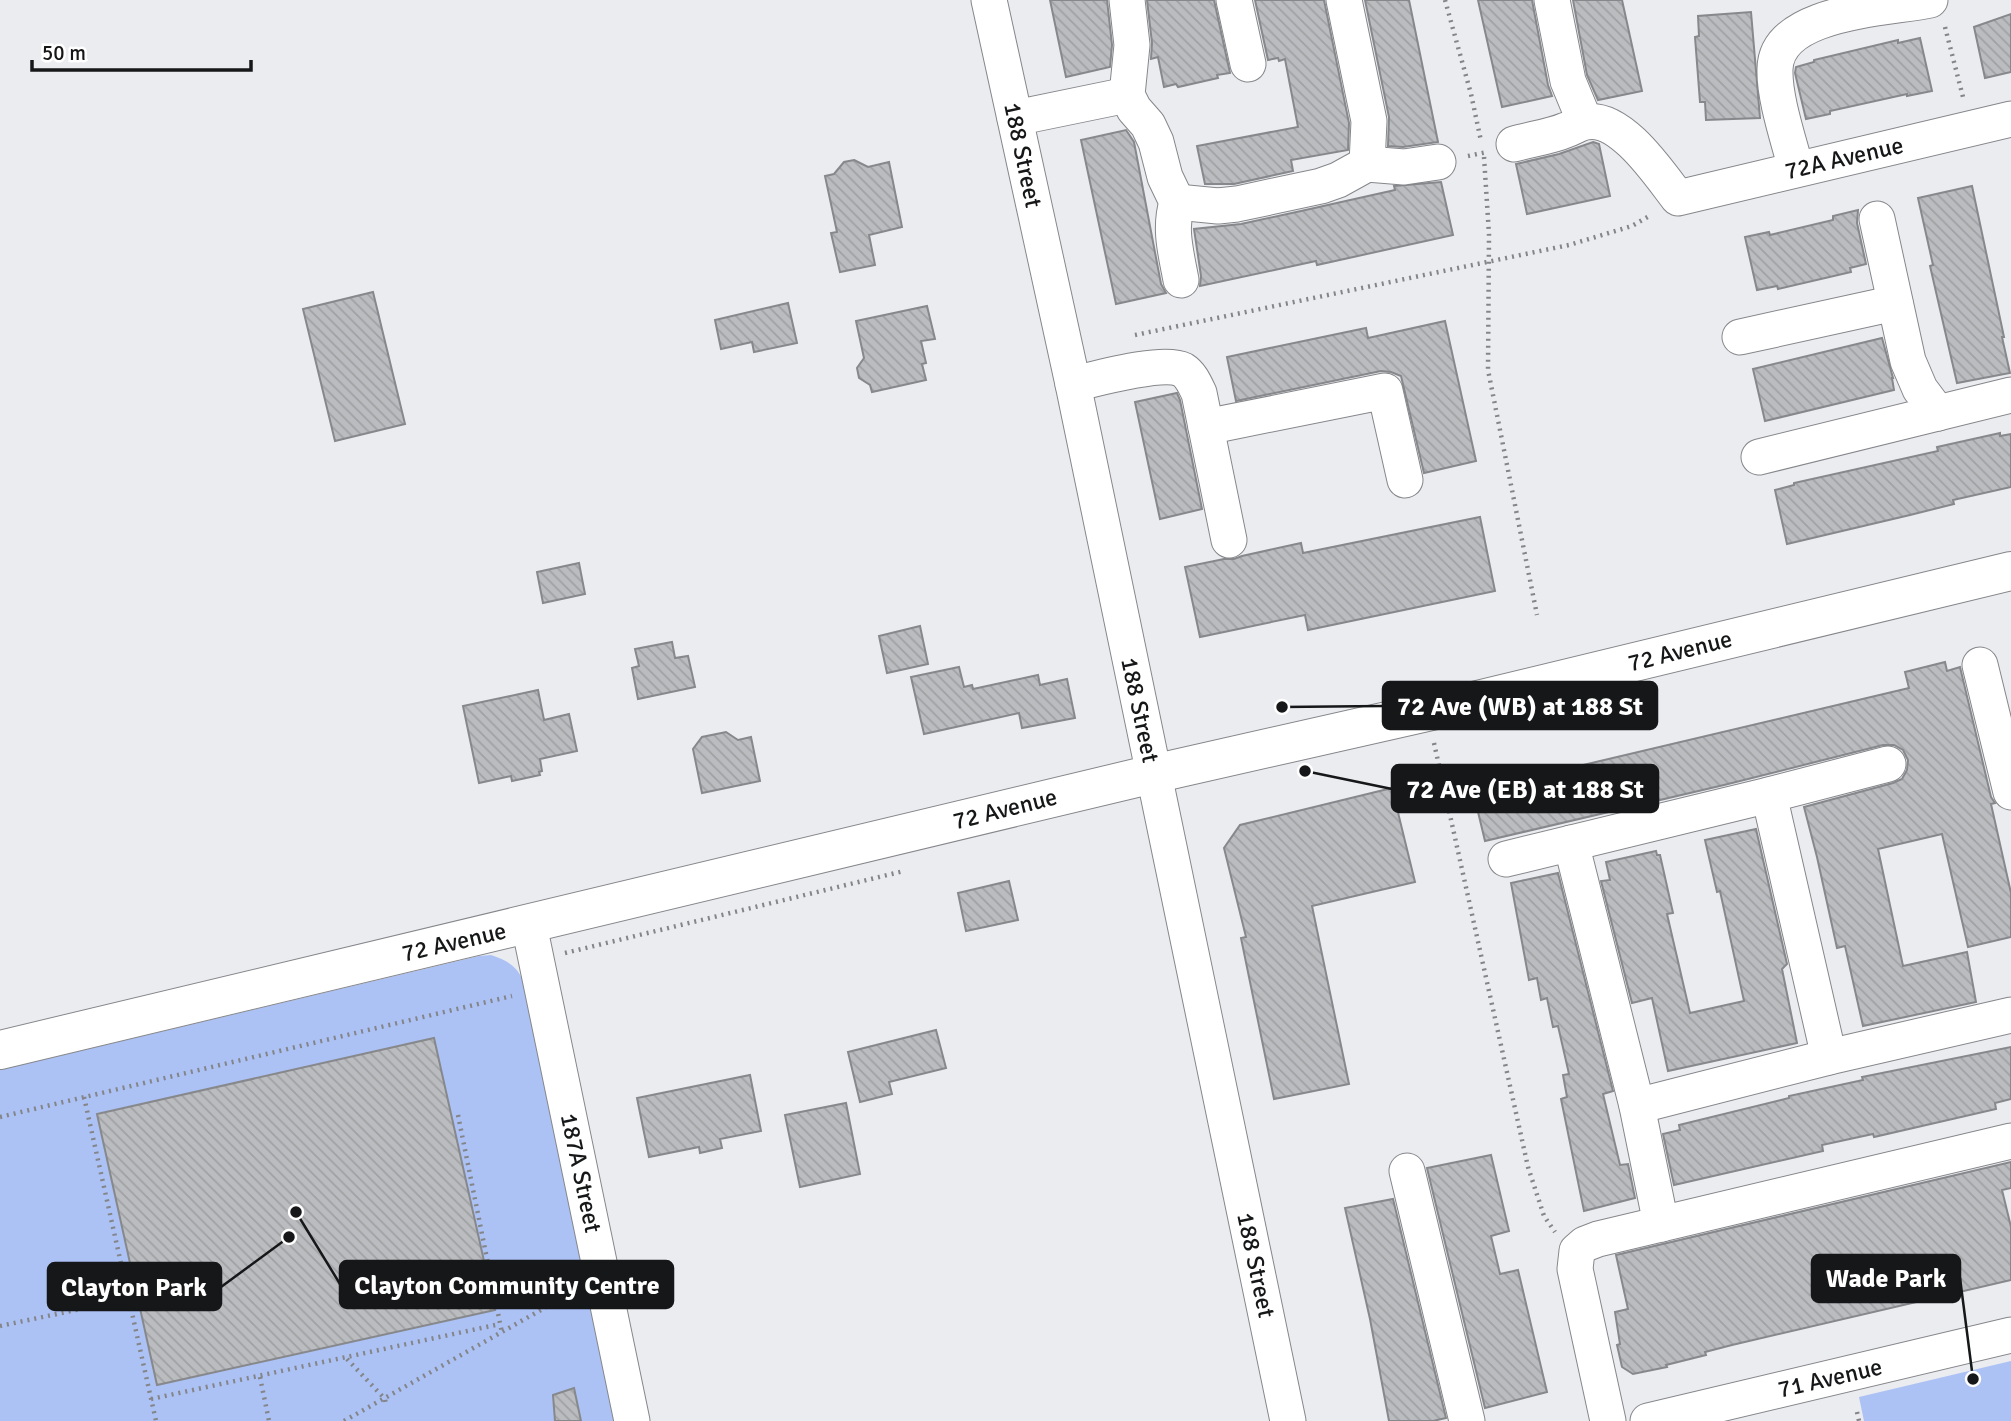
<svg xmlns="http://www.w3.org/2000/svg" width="2011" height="1421" font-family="Signika,sans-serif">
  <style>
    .park { fill: #acc1f4 }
    .building { fill: url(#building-back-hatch); stroke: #86888b; stroke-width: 2 }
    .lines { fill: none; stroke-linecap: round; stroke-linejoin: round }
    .minor-casing { stroke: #86878b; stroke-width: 37 }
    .major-casing { stroke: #86878b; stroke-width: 40 }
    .path { stroke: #848588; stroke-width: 4.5; stroke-dasharray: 2 5; stroke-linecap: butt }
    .minor { stroke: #fff; stroke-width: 35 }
    .major { stroke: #fff; stroke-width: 38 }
    .labels { text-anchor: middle; stroke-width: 5; stroke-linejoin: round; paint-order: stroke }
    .street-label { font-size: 24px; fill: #161718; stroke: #fff }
    .leader { fill: none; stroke: #161718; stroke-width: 2.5 }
    .callout-dot { fill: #161718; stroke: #fff; stroke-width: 2.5 }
    .callout { fill: #161718; stroke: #161718; stroke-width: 2.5 }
    .callout-label { font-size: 26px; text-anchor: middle; font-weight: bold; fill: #fff }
  </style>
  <defs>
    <pattern id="building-back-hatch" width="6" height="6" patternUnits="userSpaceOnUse" patternTransform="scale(1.75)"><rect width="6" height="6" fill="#babcbf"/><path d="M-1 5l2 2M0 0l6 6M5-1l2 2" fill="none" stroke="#9fa1a3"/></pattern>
  </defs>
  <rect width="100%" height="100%" fill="#eaecf0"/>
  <g class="park">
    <path d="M491,955C509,961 518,967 525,985L615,1421H0V1070L479,956Z"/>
    <polygon points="2011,1361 2011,1421 1864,1421 1859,1397"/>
  </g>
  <g class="building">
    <polygon points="1050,0 1107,0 1112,45 1110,67 1066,77"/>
    <polygon points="1147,0 1214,0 1230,73 1217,75 1218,78 1178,87 1176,84 1164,87 1158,57 1151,59 1152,43"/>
    <polygon points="1255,0 1324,0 1349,123 1348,150 1291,160 1293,171 1234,184 1205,184 1197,146 1298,127 1285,59 1279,61 1278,58 1268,60"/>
    <polygon points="1365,0 1409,0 1438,142 1403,147 1388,146 1389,117"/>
    <polygon points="1478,0 1532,0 1548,85 1552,96 1502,107"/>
    <polygon points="1573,0 1622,0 1642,91 1598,100 1587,75"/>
    <polygon points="1751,12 1760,118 1706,120 1705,102 1700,102 1695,37 1699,36 1698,16"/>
    <polygon points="2011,14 2011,72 1985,78 1974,27"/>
    <polygon points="1920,38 1932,91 1907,96 1907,94 1830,111 1830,114 1806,119 1795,73 1796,67 1814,62 1814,60 1898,40 1898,43"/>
    <polygon points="1126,130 1134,142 1161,284 1166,293 1116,304 1081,140"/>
    <polygon points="1593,142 1599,144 1610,196 1527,214 1516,164 1559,154"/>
    <polygon points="854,160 868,167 889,162 902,227 869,235 875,265 840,272 831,233 837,232 825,176 834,174 844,162"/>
    <polygon points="1441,182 1453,235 1317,265 1316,261 1200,286 1201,276 1194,229 1241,224 1301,211 1395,190 1394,186"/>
    <polygon points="1972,186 2004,337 2002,337 2010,373 1957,383 1930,266 1933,265 1918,198"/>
    <polygon points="1858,210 1857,223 1866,264 1850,268 1851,272 1778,289 1777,286 1757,290 1745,237 1769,232 1770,235 1833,220 1833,216"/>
    <polygon points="373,292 405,424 335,441 303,309"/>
    <polygon points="788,303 797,343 754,352 752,342 721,349 715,320"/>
    <polygon points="927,306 935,339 921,341 926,363 922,364 926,380 872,392 870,385 859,378 857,368 864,358 856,321"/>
    <polygon points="1445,321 1476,461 1424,473 1401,376 1391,372 1381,371 1236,401 1227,357 1366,328 1368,338"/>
    <polygon points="1882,338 1893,378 1892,378 1894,390 1765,421 1753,369"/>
    <polygon points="1177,393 1180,400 1202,509 1160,519 1135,402"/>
    <polygon points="2000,433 2000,436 2011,434 2011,487 1953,500 1954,504 1910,515 1787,544 1775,490 1794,485 1794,483 1938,451 1937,447"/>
    <polygon points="1480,517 1495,591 1308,630 1305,615 1200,637 1185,567 1224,559 1234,559 1242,556 1301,543 1303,553"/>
    <polygon points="579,563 585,594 543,603 537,572"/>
    <polygon points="920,626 928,664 887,673 879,636"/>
    <polygon points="672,642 675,658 688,656 695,687 638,699 632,668 639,666 635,649"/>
    <polygon points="1945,662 1947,671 1960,667 1991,797 1995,803 1991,804 2011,893 2011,937 1968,947 1942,834 1878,849 1903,966 1967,952 1976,1002 1863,1026 1845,946 1837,948 1817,857 1804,807 1893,783 1902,779 1907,770 1908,760 1903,750 1894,745 1883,745 1724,785 1485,841 1473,791 1909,688 1905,672"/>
    <polygon points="959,667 964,687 972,685 973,689 1038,675 1040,685 1067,679 1075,718 1022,728 1019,713 924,734 911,677"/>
    <polygon points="538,690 544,720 569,714 577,751 540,759 542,771 539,772 540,775 512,781 511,776 479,783 463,706"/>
    <polygon points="726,732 738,740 751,737 760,781 702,793 693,749 702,737"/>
    <polygon points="1392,788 1415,882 1312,906 1349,1084 1274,1099 1241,938 1246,937 1224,848 1240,825"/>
    <polygon points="1756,829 1787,964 1782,969 1797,1043 1668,1071 1652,998 1632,1003 1601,881 1610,880 1606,862 1656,851 1657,855 1660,855 1673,913 1667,914 1690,1013 1744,1001 1720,891 1717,892 1705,840"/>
    <polygon points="1558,873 1613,1091 1603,1094 1620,1165 1628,1164 1635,1198 1584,1211 1561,1099 1567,1097 1563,1075 1569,1074 1558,1026 1553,1027 1547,998 1541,1000 1537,978 1529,980 1511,883"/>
    <polygon points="1009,881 1018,920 966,931 958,893"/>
    <polygon points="936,1030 946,1068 889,1082 892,1094 860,1102 848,1052"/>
    <polygon points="434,1038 495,1310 157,1385 97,1114"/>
    <polygon points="2011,1047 2011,1099 1995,1103 1996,1109 1874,1137 1873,1134 1822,1145 1823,1151 1674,1185 1663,1134 1680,1130 1679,1125 1789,1098 1789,1096 1863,1080 1862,1077"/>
    <polygon points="750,1075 761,1131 720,1139 722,1148 700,1153 699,1147 649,1157 637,1098"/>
    <polygon points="846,1103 860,1174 800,1187 785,1115"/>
    <polygon points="1491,1155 1509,1231 1491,1236 1500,1274 1518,1270 1547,1392 1485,1408 1427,1168"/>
    <polygon points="2011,1162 2011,1188 2002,1190 2011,1227 2011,1280 1732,1345 1705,1352 1706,1355 1666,1365 1667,1367 1633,1374 1622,1367 1617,1345 1620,1344 1615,1312 1628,1309 1616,1255"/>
    <polygon points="1393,1199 1446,1418 1433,1421 1389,1421 1370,1319 1345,1208"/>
    <polygon points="574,1388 581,1421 555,1421 553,1395"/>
  </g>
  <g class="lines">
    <defs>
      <g id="minor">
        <polyline points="989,0 1073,384 1288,1421"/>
        <path d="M1127,0L1132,45L1127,95L1134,109L1148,125L1156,142L1165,177L1177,202C1169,229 1176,253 1181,280"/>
        <polyline points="1234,0 1248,64"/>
        <polyline points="1344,0 1369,121 1367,164"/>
        <polyline points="1552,0 1568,81 1585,122"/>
        <polyline points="1015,118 1127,95"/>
        <path d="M1514,144C1531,139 1550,137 1566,130C1573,128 1579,123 1586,122C1621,115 1660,175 1678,198L2011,119"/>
        <path d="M1796,169C1789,141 1774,98 1775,69C1776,11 1887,9 1930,0"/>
        <polyline points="1177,202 1218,206 1237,204 1321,186 1338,180 1367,164 1404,167 1438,162"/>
        <polyline points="1877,219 1908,361 1920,389 1938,413"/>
        <polyline points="1740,337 1895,303"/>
        <path d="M1073,384C1096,379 1163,360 1183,370C1191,375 1195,385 1199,393L1229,540"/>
        <polyline points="1206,427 1385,391 1405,480"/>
        <polyline points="1759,457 2011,395"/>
        <polyline points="1980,665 2011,792"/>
        <polyline points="1769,795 1888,764"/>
        <polyline points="1571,843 1637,1106 1661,1224"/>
        <polyline points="1506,859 1769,795 1829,1057"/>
        <polyline points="529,925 632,1421"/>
        <polyline points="1637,1106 1829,1057 2011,1015"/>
        <polyline points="1407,1171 1467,1421"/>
        <polyline points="1608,1421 1575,1269 1577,1251 1585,1244 1598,1239 2011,1141"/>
        <polyline points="1648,1421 2011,1335"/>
      </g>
      <polyline id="major" points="0,1050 1153,774 1436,710 2011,571"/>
    </defs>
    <use href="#minor" class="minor-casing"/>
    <use href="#major" class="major-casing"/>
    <g class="path">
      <polyline points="1445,0 1471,94 1481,141"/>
      <polyline points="1945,27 1963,97"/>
      <polyline points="1468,156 1487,152"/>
      <polyline points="1484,157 1489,234 1488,370 1537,615"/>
      <polyline points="1135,335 1569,245 1632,226 1651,215"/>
      <polyline points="1434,743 1528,1167 1544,1216 1555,1232"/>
      <polyline points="565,953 904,871"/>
      <polyline points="84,1097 156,1421"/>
      <polyline points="458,1115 502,1333"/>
      <polyline points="0,1117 512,996"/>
      <polyline points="0,1326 128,1299"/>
      <polyline points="347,1359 385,1399 386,1405"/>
      <polyline points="260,1377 269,1421"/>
      <polyline points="151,1399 500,1324"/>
      <polyline points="1857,1412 1859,1421"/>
      <polyline points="344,1421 571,1293"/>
    </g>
    <use href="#minor" class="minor"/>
    <use href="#major" class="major"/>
  </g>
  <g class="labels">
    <g class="street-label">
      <text transform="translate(1023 155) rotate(78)" y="8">188 Street</text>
      <text transform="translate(1844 158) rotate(-13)" y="8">72A Avenue</text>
      <text transform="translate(1680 651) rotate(-14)" y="8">72 Avenue</text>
      <text transform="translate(1140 710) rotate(78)" y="8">188 Street</text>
      <text transform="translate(1005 809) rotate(-14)" y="8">72 Avenue</text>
      <text transform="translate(454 942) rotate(-13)" y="8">72 Avenue</text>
      <text transform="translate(581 1173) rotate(78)" y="8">187A Street</text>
      <text transform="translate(1256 1265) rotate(78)" y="8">188 Street</text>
      <text transform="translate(1830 1378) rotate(-13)" y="8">71 Avenue</text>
    </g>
  </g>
  <path class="leader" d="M1282 707L1383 706M1305 771L1392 789M1973 1379L1960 1278M296 1212L340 1284M289 1237L221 1287"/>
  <g class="callout-dot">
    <circle cx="1282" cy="707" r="7"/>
    <circle cx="1305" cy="771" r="7"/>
    <circle cx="1973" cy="1379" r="7"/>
    <circle cx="296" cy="1212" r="7"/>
    <circle cx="289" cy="1237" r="7"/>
  </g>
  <g class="callout">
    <rect x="1383" y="682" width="274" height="47" rx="7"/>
    <rect x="1392" y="765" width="266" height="47" rx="7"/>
    <rect x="1812" y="1255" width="148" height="47" rx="7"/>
    <rect x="340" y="1261" width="333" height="47" rx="7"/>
    <rect x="48" y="1263" width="173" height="47" rx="7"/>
  </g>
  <g class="callout-label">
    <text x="1520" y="715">72 Ave (WB) at 188 St</text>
    <text x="1525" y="798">72 Ave (EB) at 188 St</text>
    <text x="1886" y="1287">Wade Park</text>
    <text x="507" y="1294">Clayton Community Centre</text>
    <text x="134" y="1296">Clayton Park</text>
  </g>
  <path d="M32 60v10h219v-10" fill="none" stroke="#161718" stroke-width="3.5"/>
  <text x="42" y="60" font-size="21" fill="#161718" stroke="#ffffff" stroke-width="5" paint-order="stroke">50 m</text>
</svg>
